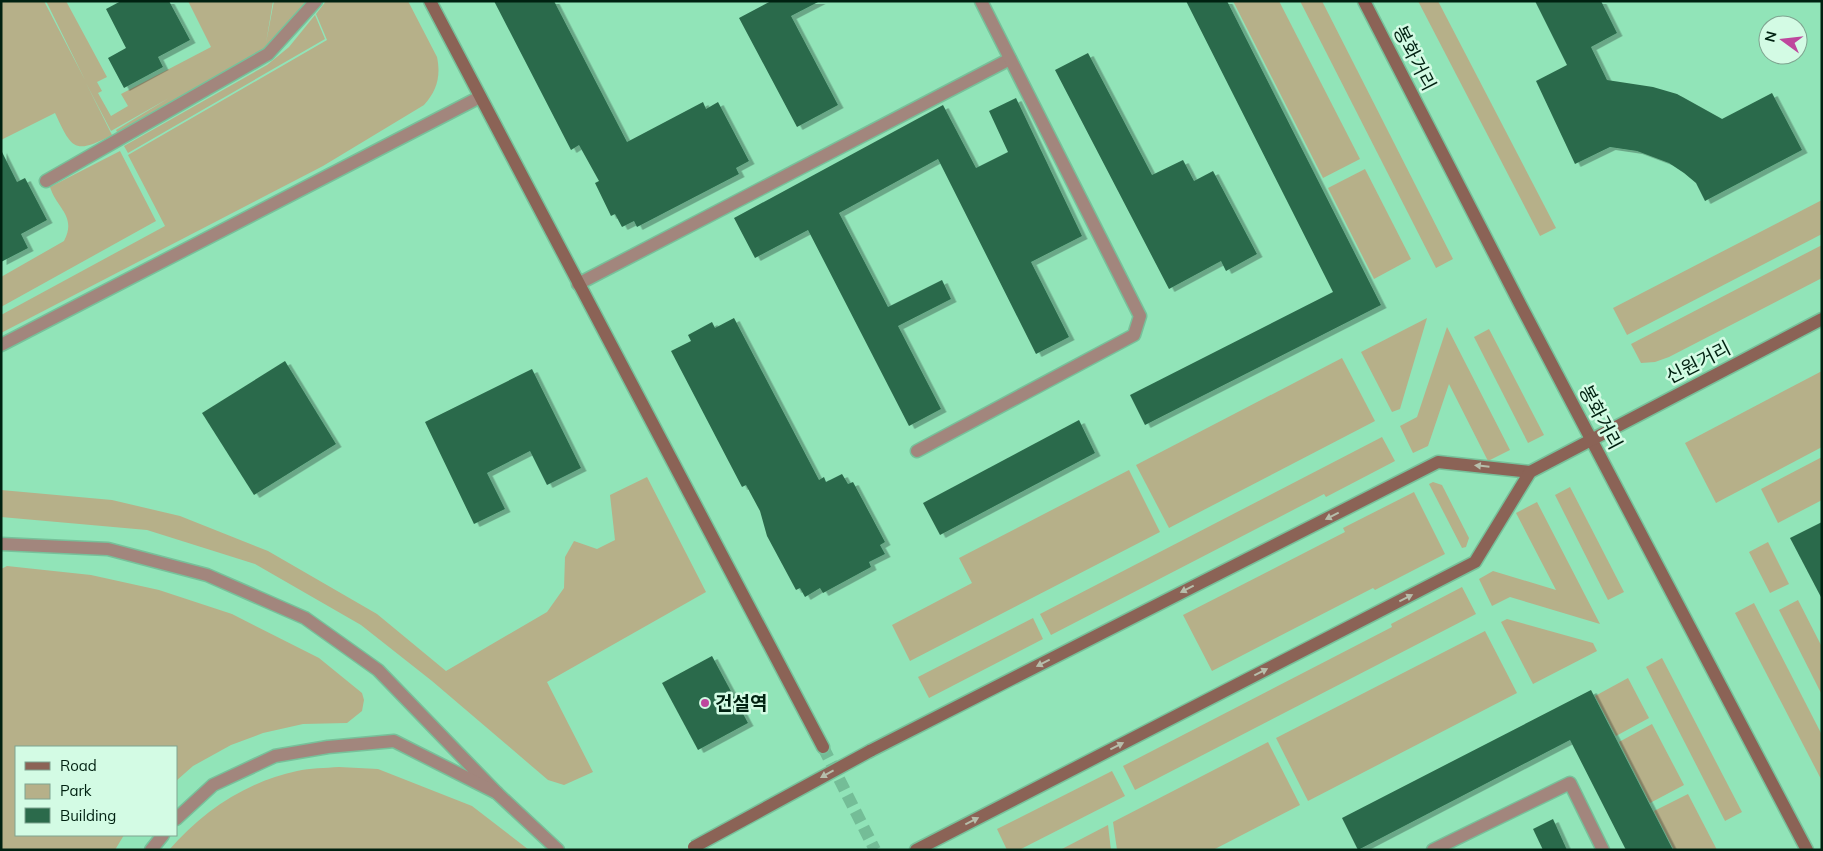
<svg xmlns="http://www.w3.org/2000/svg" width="1823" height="851" font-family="Mulish,'Noto Sans KR',sans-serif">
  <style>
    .green { fill: #b6b089 }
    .building { fill: #2b6a4b; filter: url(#shadow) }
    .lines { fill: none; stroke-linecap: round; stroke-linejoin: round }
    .secondary-tunnel { stroke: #74bd97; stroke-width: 12; stroke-dasharray: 12 6; stroke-linecap: butt }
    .lane-casing { stroke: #77c19a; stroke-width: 15 }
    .street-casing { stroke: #77c19a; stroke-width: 15 }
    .secondary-casing { stroke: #77c19a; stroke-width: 15 }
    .lane { stroke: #a2867d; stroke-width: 12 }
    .street { stroke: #a2867d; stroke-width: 12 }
    .secondary { stroke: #8b6356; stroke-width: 12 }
    .secondary-bridge-casing { stroke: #77c19a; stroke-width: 15; stroke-linecap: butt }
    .secondary-bridge { stroke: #8b6356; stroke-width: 12 }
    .oneway { fill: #b6beab }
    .poi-dot { fill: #be479d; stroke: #d3fbe4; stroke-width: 2 }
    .labels { text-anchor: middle; stroke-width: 5; stroke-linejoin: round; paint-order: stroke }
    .street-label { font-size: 19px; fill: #002111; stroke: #d3fbe4 }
    .poi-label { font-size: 19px; font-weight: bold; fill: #002111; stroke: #d3fbe4; text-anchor: start }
  </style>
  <defs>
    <filter id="shadow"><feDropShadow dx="5.5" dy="3" stdDeviation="0" flood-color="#0004"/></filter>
  </defs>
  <rect width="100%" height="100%" fill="#91e4b8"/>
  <g class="green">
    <path d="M1,1H44L85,80L46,1H66L107,77L97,82L102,91L98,93L111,116L128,106L121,94L211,47L188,1H273L266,43L274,1H306L270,46L118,134L116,130L169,98L111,131L86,83L112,135C74,155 72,149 55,113L1,140Z"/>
    <path d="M326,1H408L437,57C441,76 437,91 424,105L323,166L1,333V315L165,226L128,155L327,40L316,14Z"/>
    <polygon points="1233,1 1279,1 1360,159 1323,178"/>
    <polygon points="1300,1 1322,1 1453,259 1436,268"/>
    <polygon points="1418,1 1438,1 1556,228 1540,236"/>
    <polygon points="315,15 325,39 128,153 124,146 267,65 289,47"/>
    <path d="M120,151L156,221L1,307V277L64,241C77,216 57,209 50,187Z"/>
    <polygon points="1365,169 1411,259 1374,279 1328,188"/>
    <polygon points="1822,200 1822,234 1627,335 1613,308"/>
    <polygon points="1822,245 1822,278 1669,357 1655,362 1641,363 1631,344"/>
    <polygon points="1427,318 1400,409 1392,412 1361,352"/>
    <polygon points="1447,327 1510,450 1488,461 1449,384 1428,446 1413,453 1400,426 1417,417"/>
    <polygon points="1489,329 1544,435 1528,443 1474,337"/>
    <polygon points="1342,358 1375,421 1169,528 1136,465"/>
    <polygon points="1822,371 1822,447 1716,503 1685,443"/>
    <polygon points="1382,437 1395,461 1326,497 1324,494 1051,635 1040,614"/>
    <polygon points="1822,457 1822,500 1778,523 1761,489"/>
    <polygon points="1129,470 1160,532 910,661 892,625 972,583 959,558"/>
    <polygon points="647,477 706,592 547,682 593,772 564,785 548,780 432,681 361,625 255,564 147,530 1,517 1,490 112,500 180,516 268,551 377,614 446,671 547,612 564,588 565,557 574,541 597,549 615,540 610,495"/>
    <polygon points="1433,482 1442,485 1469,538 1466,547 1462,548 1429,484"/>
    <polygon points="1570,487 1624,592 1608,600 1555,495"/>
    <polygon points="1414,492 1445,554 1375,590 1373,588 1212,671 1183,615 1345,532 1343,528"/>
    <polygon points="1537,502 1600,624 1510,597 1492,606 1479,579 1493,571 1556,590 1516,513"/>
    <polygon points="1768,542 1789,584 1770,593 1749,552"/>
    <polygon points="7,566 91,575 159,590 232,614 319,658 362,693 364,700 362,711 347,723 303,724 263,733 231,745 193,766 176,781 176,747 16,747 16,835 124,835 115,850 1,850 1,569"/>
    <polygon points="1462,587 1476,614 1135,790 1123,766 1392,627 1391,624"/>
    <polygon points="1798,600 1822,647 1822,695 1779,610"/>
    <polygon points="1754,603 1822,735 1822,781 1735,613"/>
    <polygon points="1033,618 1043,639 929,698 918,677"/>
    <polygon points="1507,619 1593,643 1597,651 1533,684 1501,622"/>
    <polygon points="1485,631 1517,693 1308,801 1276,738"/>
    <polygon points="1662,658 1742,812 1725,821 1646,667"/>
    <polygon points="1628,678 1649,718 1616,736 1595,696"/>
    <polygon points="1652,724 1684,785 1650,803 1619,742"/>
    <polygon points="1268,742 1300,805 1213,850 1117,850 1113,822"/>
    <path d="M339,767L378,769L472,806L529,850H169C203,811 246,782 297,771C310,768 325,768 339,767Z"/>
    <polygon points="1112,771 1125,796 1019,850 1007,850 997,829"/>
    <polygon points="1688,794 1717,850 1674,850 1654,811"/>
    <polygon points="1108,825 1111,850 1060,850"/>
  </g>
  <g class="building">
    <polygon points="121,1 169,1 190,40 158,57 163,67 124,88 108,58 126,48 106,9"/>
    <polygon points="494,1 554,1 627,142 703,102 706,109 718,102 749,161 736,168 739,174 637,227 634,221 622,227 615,214 611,216 595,183 599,181 579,145 571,150"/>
    <polygon points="771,1 820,1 791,16 838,105 797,127 739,18"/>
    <polygon points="1186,1 1227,1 1381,305 1145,425 1130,395 1333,292"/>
    <polygon points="1535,1 1601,1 1617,33 1591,47 1607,80 1653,87 1677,94 1722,119 1772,93 1802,150 1705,201 1696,183 1684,173 1669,163 1637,151 1610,147 1575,164 1536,81 1567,65"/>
    <polygon points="1088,53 1152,175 1183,160 1194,181 1213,171 1257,254 1226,271 1221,261 1169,289 1055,70"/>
    <polygon points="1016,98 1082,236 1031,262 1069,337 1036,354 938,159 839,213 888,307 942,280 951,299 898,326 941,409 909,426 808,230 755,258 734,218 943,105 976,168 1008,152 989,111"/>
    <polygon points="1,150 17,182 25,178 47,220 21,234 28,248 1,262"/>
    <polygon points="734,318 819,480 824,477 826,482 842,474 848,484 853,482 885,542 880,545 885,554 869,562 871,567 823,593 820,588 805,597 800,588 796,590 767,536 760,511 746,485 742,487 671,351 691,341 688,335 712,322 715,328"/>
    <polygon points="285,361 336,444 254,495 202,413"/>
    <polygon points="532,369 581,468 547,485 530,451 487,473 505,509 474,524 425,422"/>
    <polygon points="1079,420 1095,453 940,535 923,503"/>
    <polygon points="1822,522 1822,599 1790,538"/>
    <polygon points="712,656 748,723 698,750 662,683"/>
    <polygon points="1591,690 1673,850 1626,850 1570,740 1358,850 1342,818"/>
    <polygon points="1553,819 1567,850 1543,850 1533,829"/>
  </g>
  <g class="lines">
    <polyline class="secondary-tunnel" points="823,747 875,850"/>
    <defs>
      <g id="lane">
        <polyline points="46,181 268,54 316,1"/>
        <polyline points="1,345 480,97"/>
        <polyline points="1,544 108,549 207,575 305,618 378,670 497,793"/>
        <polyline points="176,819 213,785 275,756 328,747 394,741 497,793 558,850"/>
        <polyline points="151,850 163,835"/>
        <polyline points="1433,850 1570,783 1603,850"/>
      </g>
      <g id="street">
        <polyline points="578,284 1010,59"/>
        <polyline points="917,451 1134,335 1140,316 981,1"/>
      </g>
      <g id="secondary">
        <polyline points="430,1 823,747"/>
        <polyline points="1364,1 1520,304 1807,850"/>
        <polyline points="870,751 1438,462 1530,472"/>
        <polyline points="916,850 1475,562 1530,472 1822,319"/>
      </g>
    </defs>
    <use href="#lane" class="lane-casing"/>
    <use href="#street" class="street-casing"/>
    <use href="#secondary" class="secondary-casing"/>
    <use href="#lane" class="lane"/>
    <use href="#street" class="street"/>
    <use href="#secondary" class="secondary"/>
    <defs>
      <polyline id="secondary-bridge" points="694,847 870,751"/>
    </defs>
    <use href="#secondary-bridge" class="secondary-bridge-casing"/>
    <use href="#secondary-bridge" class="secondary-bridge"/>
  </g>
  <defs><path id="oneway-solid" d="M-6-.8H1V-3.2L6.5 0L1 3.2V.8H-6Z" transform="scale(1.25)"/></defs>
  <g class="oneway">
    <use href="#oneway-solid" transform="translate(1482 466) rotate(-174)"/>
    <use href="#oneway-solid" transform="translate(1332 516) rotate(153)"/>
    <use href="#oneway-solid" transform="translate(1187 589) rotate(153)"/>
    <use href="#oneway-solid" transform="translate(1406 598) rotate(-27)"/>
    <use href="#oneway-solid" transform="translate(1043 663) rotate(153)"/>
    <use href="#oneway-solid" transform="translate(1261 672) rotate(-27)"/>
    <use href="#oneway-solid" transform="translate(1117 746) rotate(-27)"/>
    <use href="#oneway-solid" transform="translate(827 774) rotate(151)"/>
    <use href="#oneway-solid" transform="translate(972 821) rotate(-27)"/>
  </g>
  <circle class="poi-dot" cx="705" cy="703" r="5"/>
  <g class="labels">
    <g class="street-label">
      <text transform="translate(1415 58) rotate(63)" y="7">봉화거리</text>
      <text transform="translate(1698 362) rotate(-27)" y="7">신원거리</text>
      <text transform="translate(1601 417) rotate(62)" y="7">봉화거리</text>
    </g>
    <g class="poi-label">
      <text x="715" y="710">건설역</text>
    </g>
  </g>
  <rect width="1823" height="851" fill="none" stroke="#002111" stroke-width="5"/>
  <rect x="15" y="746" width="162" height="90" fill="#d3fbe4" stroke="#7fa490"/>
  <rect x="25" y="762" width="25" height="8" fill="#8b6356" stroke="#7fa490"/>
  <text x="60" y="771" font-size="15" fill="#002111">Road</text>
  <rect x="25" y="784" width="25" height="15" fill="#b6b089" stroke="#7fa490"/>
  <text x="60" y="796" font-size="15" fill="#002111">Park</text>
  <rect x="25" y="808" width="25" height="15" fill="#2b6a4b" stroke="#7fa490"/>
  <text x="60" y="821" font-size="15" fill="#002111">Building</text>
  <g transform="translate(1783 40) rotate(285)"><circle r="24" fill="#d3fbe4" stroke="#7fa490"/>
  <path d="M0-4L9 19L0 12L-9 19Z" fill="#be479d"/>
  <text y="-8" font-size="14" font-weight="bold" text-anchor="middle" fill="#002111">N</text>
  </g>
</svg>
